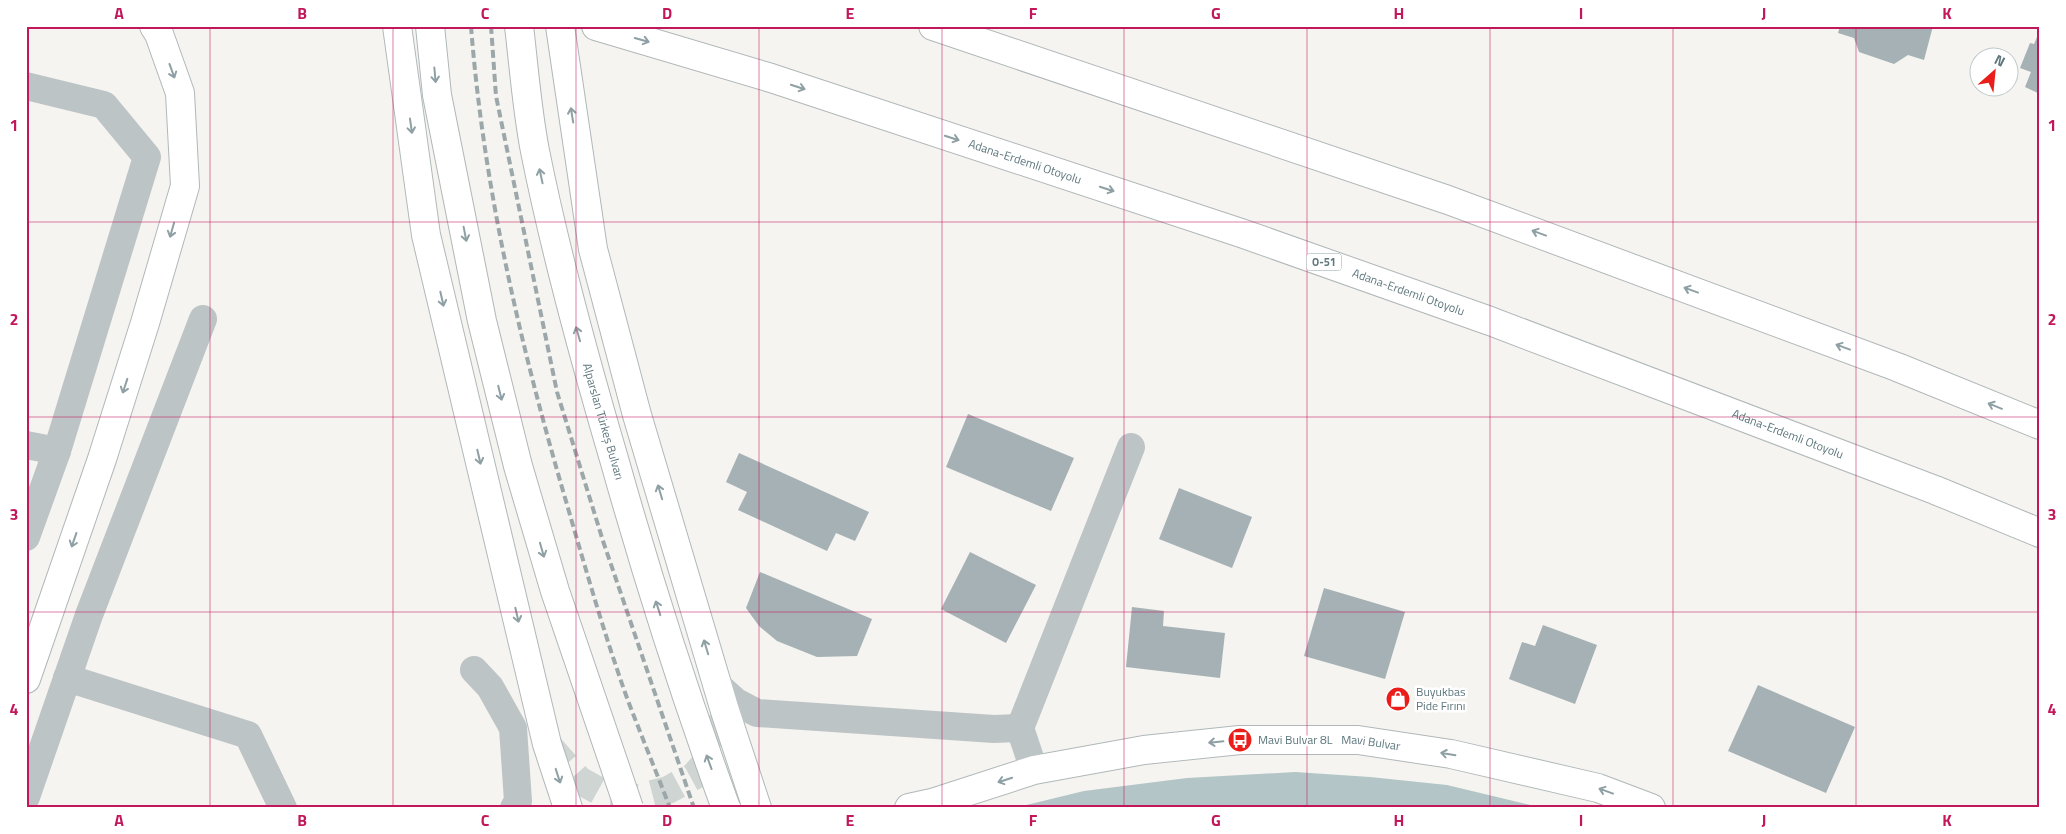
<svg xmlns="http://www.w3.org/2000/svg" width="2066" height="834" font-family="'Titillium Web',sans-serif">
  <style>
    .water { fill: #b3c5c6 }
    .building { fill: #a5b1b4 }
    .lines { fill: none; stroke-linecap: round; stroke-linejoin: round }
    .primary-tunnel { stroke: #cfd5d3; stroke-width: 28; stroke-dasharray: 28 14; stroke-linecap: butt }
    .primary-casing { stroke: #b0b8ba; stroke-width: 30 }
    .highway-casing { stroke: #b0b7b8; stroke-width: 30 }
    .street { stroke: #bdc4c6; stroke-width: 28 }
    .primary { stroke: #fff; stroke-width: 28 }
    .highway { stroke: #fff; stroke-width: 28 }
    .rail { stroke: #9ca7aa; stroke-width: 4; stroke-dasharray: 8 4; stroke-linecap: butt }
    .highway-bridge-casing { stroke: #b0b7b8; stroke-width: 30; stroke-linecap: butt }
    .highway-bridge { stroke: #fff; stroke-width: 28 }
    .oneway { stroke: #8ea0a4 }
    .grid { fill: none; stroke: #c2185b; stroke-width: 1; stroke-opacity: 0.55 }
    .labels { text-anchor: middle; stroke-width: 5; stroke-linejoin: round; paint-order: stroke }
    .shield { fill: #fff; stroke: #8ea0a4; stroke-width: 1 }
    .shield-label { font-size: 11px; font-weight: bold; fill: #5e777d }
    .street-label { font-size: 12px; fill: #5e777d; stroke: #fff }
    .poi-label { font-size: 12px; fill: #5e777d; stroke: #fff; text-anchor: start }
    .neatline { fill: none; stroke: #c2185b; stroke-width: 2 }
    .grid-label { font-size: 16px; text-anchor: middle; font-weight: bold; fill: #c2185b }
  </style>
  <rect width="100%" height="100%" fill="#f5f4f0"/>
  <polygon class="water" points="1295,772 1370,777 1447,785 1543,808 1014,808 1084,791 1187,778"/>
  <g class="building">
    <polygon points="1840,26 1933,26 1924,60 1908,55 1894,64 1859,52 1854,38 1838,33"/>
    <polygon points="2040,30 2040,94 2025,87 2031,72 2020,68 2030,43 2034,44"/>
    <polygon points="968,414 1074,458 1051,511 946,467"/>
    <polygon points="739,453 869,512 855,541 836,533 827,551 738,510 747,492 726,482"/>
    <polygon points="1179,488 1252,517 1232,568 1159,539"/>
    <polygon points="970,552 1036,585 1006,643 941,609"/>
    <polygon points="760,572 872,619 857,656 817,657 777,641 759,626 746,608"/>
    <polygon points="1324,588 1405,612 1385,679 1304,656"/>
    <polygon points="1132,607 1164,611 1163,626 1225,633 1220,678 1126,667"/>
    <polygon points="1543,625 1597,645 1575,704 1509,679 1522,642 1535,646"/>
    <polygon points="1758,685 1855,727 1826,793 1728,751"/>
  </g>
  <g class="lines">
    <polyline class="primary-tunnel" points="547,744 579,780 606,795 637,798 668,790 694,776 713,755 725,711"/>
    <defs>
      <g id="primary">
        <polyline points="397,26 426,235 547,744 568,808"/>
        <polyline points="560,26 593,249 637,415 725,711 757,808"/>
        <polyline points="26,679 102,459 145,323 185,186 180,93 159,34 154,26"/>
        <path id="s1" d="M909,808L932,803L1034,770L1144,750L1240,740H1358L1451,754L1598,788L1651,808"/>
      </g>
      <g id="highway">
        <path id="s2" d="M596,26L771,78L1241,233L1490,321L1935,490L2040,533"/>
        <polyline points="933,26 1448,200 1897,367 2040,425"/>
      </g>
    </defs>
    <use href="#primary" class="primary-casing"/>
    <use href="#highway" class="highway-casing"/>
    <g class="street">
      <polyline points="26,86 104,105 147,157 57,451 26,537"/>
      <polyline points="26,445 57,451"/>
      <polyline points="474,670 490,687 513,728 518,801 514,808"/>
      <polyline points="67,678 248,735 283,808"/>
      <polyline points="717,685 736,702 757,713 994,729 1020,728"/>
      <polyline points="1034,770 1020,728 1131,447"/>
      <polyline points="26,797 89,615 203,319"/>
    </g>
    <use href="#primary" class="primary"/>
    <use href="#highway" class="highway"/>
    <g class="rail">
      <path d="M471,26C483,182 518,335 561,484C582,556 602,628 627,698C641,735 656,771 670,808"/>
      <polyline points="491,26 496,96 557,392 603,541 694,808"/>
    </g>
    <defs>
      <g id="highway-bridge">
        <polyline points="430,26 437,95 482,321 518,466 555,591 629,808"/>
        <path id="s3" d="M519,26C524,68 527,110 535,151C556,256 584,357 614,459C647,576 684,693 726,808"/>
      </g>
    </defs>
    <use href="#highway-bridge" class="highway-bridge-casing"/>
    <use href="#highway-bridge" class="highway-bridge"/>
  </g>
  <defs><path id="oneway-shaft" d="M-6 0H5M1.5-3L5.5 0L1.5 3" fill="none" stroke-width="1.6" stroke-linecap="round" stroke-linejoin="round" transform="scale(1.25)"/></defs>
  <g class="oneway">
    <use href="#oneway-shaft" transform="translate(642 40) rotate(16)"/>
    <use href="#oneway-shaft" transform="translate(172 71) rotate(70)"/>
    <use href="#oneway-shaft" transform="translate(435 75) rotate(85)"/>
    <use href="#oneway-shaft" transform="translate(798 87) rotate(18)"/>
    <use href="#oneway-shaft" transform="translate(572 115) rotate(-99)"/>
    <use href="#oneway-shaft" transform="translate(411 126) rotate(82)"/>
    <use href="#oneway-shaft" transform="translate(952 138) rotate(18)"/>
    <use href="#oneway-shaft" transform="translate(541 176) rotate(-102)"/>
    <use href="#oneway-shaft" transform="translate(1107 189) rotate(18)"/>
    <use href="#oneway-shaft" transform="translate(172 230) rotate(106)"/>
    <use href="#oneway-shaft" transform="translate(1539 233) rotate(-160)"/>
    <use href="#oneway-shaft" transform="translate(465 234) rotate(79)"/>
    <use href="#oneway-shaft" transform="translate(1691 290) rotate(-160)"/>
    <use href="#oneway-shaft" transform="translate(442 299) rotate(77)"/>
    <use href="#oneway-shaft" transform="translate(578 334) rotate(-106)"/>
    <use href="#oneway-shaft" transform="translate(1843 347) rotate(-160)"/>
    <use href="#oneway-shaft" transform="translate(125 386) rotate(108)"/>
    <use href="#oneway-shaft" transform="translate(500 393) rotate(76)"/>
    <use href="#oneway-shaft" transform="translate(1995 406) rotate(-158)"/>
    <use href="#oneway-shaft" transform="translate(479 457) rotate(77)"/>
    <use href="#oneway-shaft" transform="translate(660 492) rotate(-107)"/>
    <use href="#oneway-shaft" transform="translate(74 540) rotate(109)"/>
    <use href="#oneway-shaft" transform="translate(542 550) rotate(74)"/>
    <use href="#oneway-shaft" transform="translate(658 608) rotate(-108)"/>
    <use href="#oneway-shaft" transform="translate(517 615) rotate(77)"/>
    <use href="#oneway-shaft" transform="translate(706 647) rotate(-107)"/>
    <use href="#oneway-shaft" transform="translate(1216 742) rotate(174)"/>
    <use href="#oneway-shaft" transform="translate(1448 754) rotate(-171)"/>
    <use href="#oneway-shaft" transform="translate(709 762) rotate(-110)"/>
    <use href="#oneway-shaft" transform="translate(558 776) rotate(72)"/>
    <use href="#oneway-shaft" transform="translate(1005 780) rotate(162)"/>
    <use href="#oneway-shaft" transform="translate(1606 791) rotate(-160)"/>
  </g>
  <path class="grid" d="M210,26V808M393,26V808M576,26V808M759,26V808M942,26V808M1124,26V808M1307,26V808M1490,26V808M1673,26V808M1856,26V808M26,222H2040M26,417H2040M26,612H2040"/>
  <defs>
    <symbol id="shop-disc" viewBox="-11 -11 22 22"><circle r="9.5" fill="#ea1d1b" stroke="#fff"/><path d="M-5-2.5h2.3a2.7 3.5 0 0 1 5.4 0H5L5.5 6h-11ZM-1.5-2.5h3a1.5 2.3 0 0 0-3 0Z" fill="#fff"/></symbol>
    <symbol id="bus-disc" viewBox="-11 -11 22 22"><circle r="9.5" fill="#ea1d1b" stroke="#fff"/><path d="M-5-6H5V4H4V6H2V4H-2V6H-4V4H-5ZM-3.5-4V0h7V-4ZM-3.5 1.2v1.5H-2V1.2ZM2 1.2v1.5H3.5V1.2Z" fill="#fff"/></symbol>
  </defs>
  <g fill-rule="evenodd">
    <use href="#shop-disc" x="1384" y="685" width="28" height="28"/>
    <use href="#bus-disc" x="1226" y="726" width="28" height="28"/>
  </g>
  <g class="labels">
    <rect class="shield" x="1306.5" y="253.5" width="35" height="17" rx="4"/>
    <g class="shield-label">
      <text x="1324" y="266">O-51</text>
    </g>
    <g class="street-label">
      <text dy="4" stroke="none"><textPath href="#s2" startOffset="450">Adana-Erdemli Otoyolu</textPath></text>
      <text dy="4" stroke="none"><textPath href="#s2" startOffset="855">Adana-Erdemli Otoyolu</textPath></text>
      <text dy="4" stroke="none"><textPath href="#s3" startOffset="405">Alparslan Türkeş Bulvarı</textPath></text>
      <text dy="4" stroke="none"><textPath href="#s2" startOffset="1260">Adana-Erdemli Otoyolu</textPath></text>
      <text dy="4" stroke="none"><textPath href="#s1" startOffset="470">Mavi Bulvar</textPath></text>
    </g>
    <g class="poi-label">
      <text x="1416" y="696">Buyukbas<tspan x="1416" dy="14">Pide Fırını</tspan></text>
      <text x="1258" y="744">Mavi Bulvar 8L</text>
    </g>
  </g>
  <rect width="2066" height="834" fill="none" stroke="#ffffff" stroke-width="55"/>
  <g transform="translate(1994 72) rotate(27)"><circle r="24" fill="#ffffff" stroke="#bfc9cb"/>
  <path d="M0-4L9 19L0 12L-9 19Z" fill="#ea1d1b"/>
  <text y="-8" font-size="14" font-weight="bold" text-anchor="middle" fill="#5e777d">N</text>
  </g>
  <rect x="28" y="28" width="2010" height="778" class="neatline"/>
  <g class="grid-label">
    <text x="119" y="19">A</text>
    <text x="302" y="19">B</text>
    <text x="485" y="19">C</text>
    <text x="667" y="19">D</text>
    <text x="850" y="19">E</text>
    <text x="1033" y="19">F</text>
    <text x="1216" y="19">G</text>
    <text x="1399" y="19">H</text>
    <text x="1581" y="19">I</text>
    <text x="1764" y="19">J</text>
    <text x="1947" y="19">K</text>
    <text x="14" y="131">1</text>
    <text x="2052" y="131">1</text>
    <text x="14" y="325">2</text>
    <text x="2052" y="325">2</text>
    <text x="14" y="520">3</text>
    <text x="2052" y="520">3</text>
    <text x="14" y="715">4</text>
    <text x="2052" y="715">4</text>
    <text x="119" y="826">A</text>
    <text x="302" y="826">B</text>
    <text x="485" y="826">C</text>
    <text x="667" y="826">D</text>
    <text x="850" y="826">E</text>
    <text x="1033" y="826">F</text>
    <text x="1216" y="826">G</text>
    <text x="1399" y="826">H</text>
    <text x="1581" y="826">I</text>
    <text x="1764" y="826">J</text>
    <text x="1947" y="826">K</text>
  </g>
</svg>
